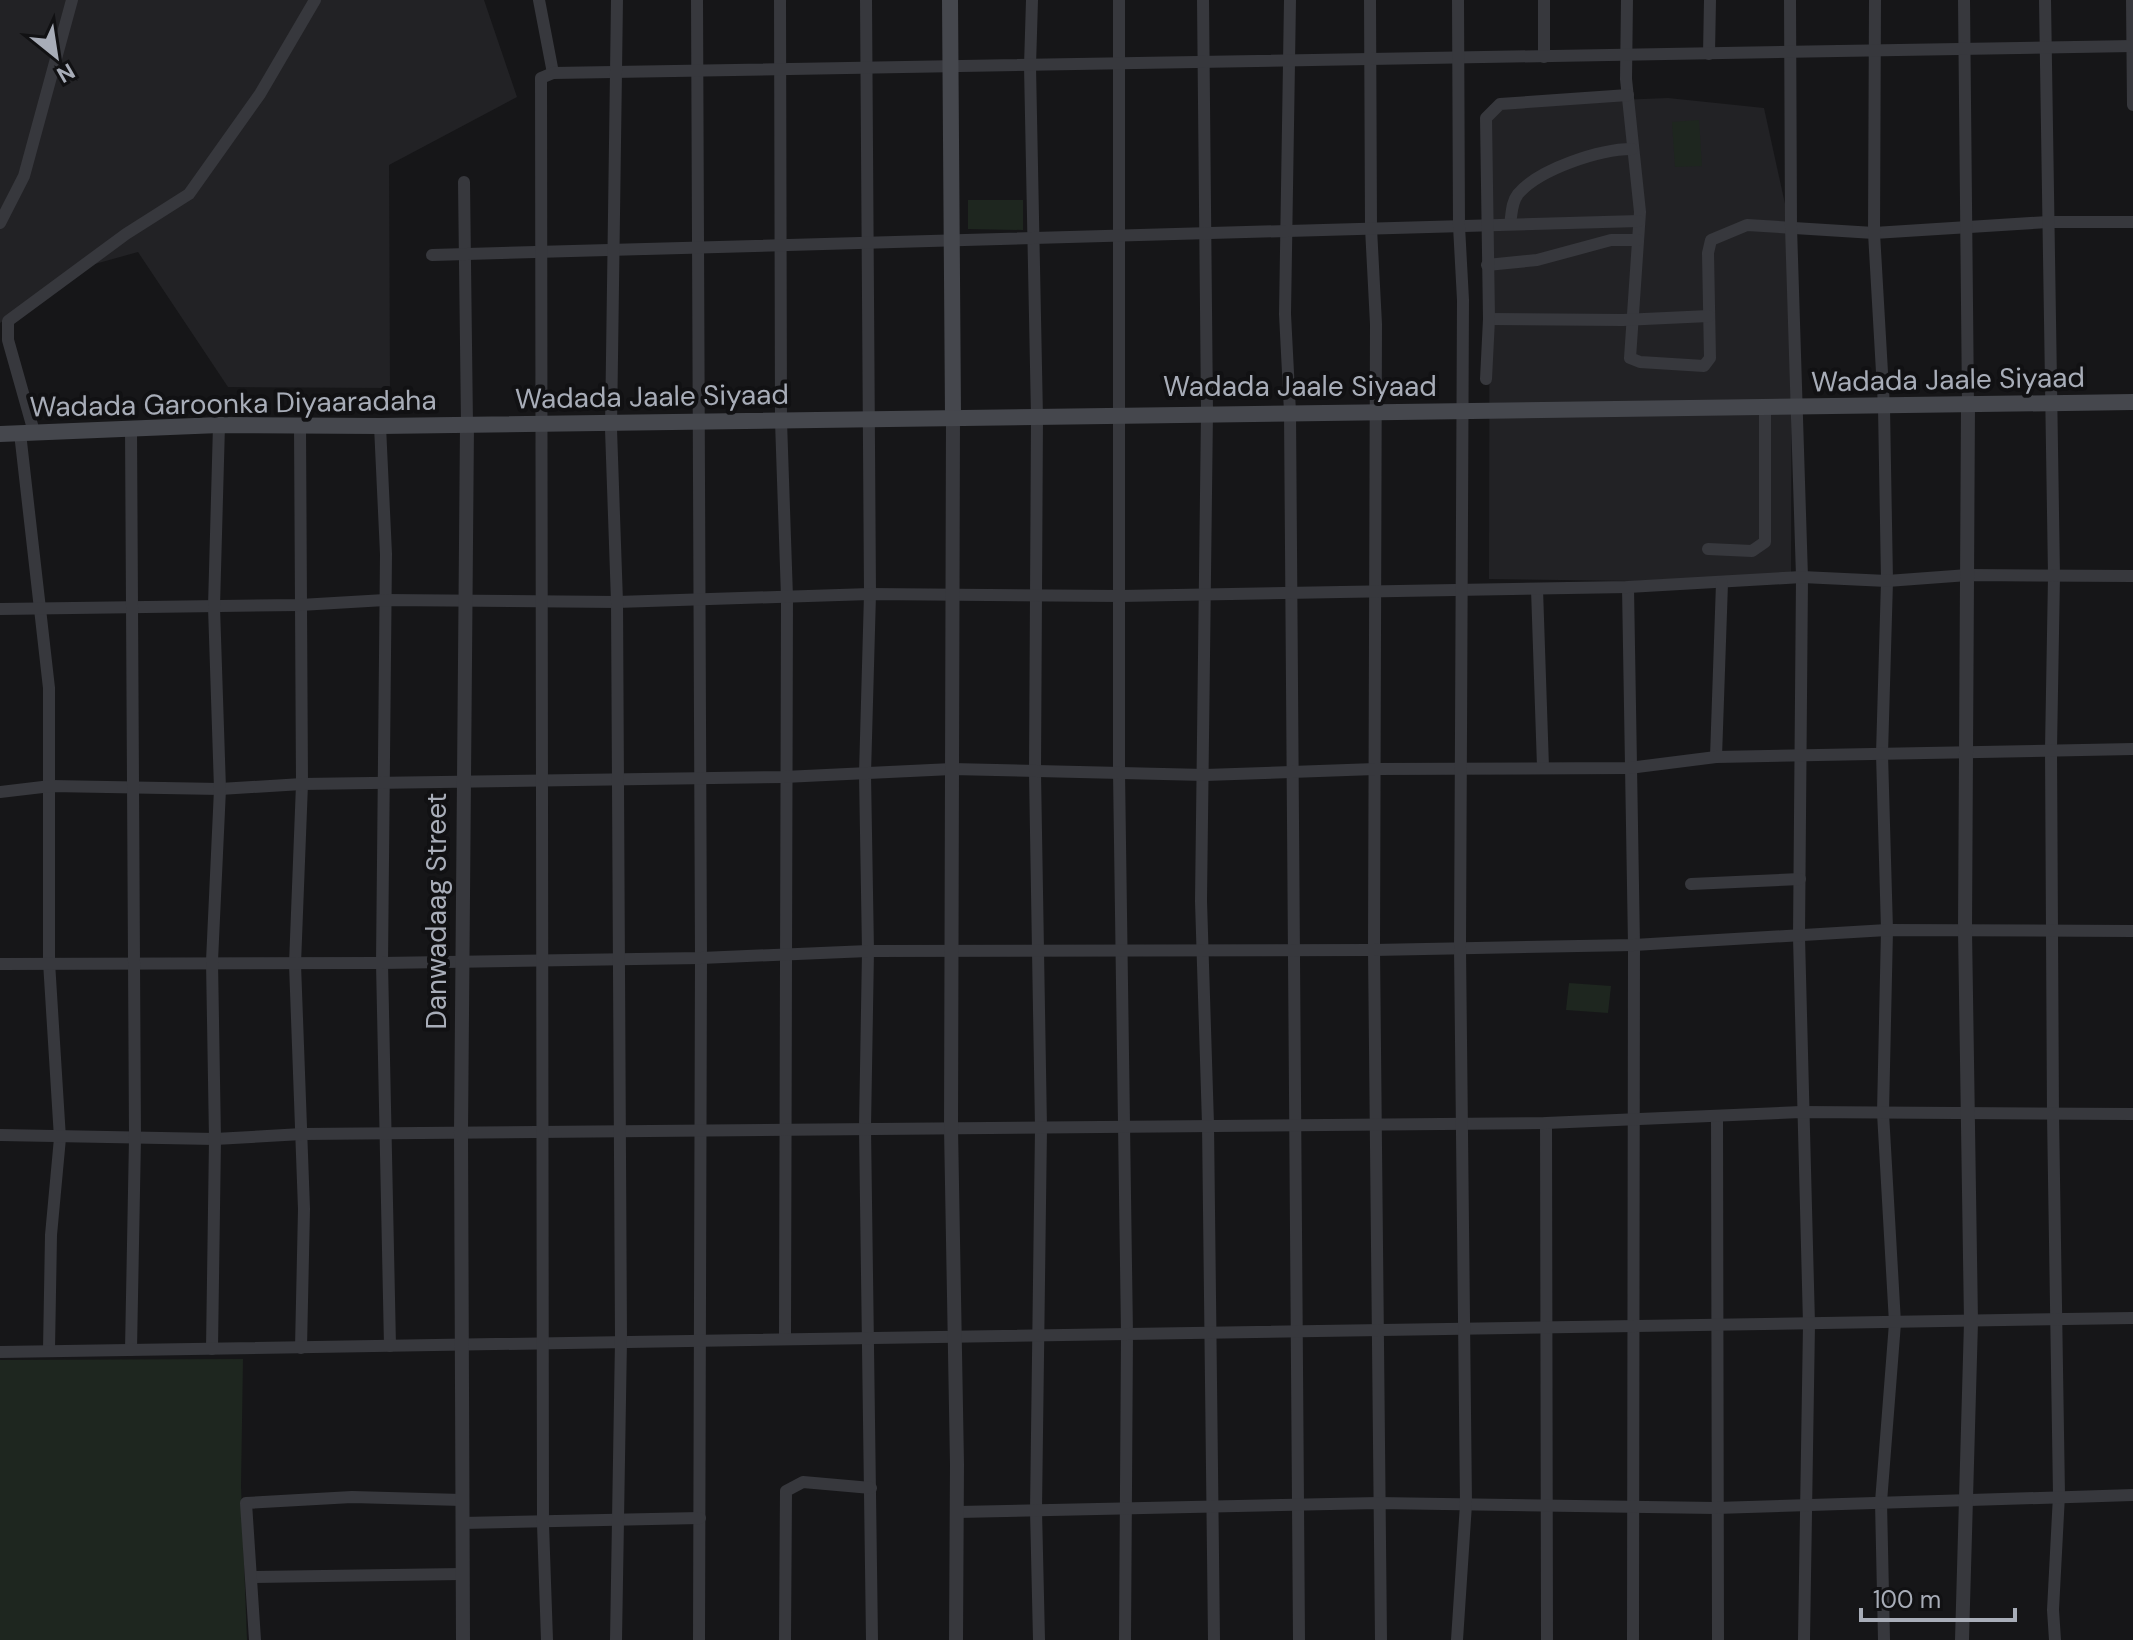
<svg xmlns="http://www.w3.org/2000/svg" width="2133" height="1640" font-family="'DM Sans',sans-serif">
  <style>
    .built { fill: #222225 }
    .green { fill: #1e261f }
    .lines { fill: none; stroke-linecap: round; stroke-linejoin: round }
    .minor { stroke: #37383d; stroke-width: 12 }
    .tertiary { stroke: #37383d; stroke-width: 14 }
    .secondary { stroke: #45474d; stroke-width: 16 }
    .labels { text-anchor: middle; stroke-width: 8; stroke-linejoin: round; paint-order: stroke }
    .street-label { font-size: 28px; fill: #a8adb8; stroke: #111113 }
  </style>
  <rect width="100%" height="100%" fill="#161618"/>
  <g class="built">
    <polygon points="0,0 484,0 517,97 389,165 390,388 228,387 138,252 66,272 0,323"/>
    <polygon points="1668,98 1764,108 1792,236 1791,575 1633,581 1489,579 1490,105"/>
  </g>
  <g class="green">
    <polygon points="1699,120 1702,166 1675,167 1672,122"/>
    <polygon points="968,200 1023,200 1023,230 968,229"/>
    <polygon points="1569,983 1611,986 1608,1013 1566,1010"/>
    <polygon points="243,1359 241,1486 247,1640 0,1640 0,1360"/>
  </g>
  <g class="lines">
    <g class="minor">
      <polyline points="539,0 553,73"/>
      <polyline points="697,0 701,958 699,1640"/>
      <polyline points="780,0 781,421 787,597 785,1337"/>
      <polyline points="866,0 870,594 865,774 868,951 865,1128 872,1640"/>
      <polyline points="1032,0 1030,66 1037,417 1035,773 1041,1128 1036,1510 1039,1640"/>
      <polyline points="1119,0 1119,772 1127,1335 1125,1640"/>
      <polyline points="1203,0 1207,412 1201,901 1208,1124 1214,1640"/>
      <polyline points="1290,0 1285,314 1290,412 1299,1640"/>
      <polyline points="1370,0 1371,228 1376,324 1374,950 1381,1640"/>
      <polyline points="1544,0 1544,57"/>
      <polyline points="1627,0 1626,79 1640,212 1630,358 1640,362 1704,366 1710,358 1708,253 1711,240 1747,225 1874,233 2048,222 2133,222"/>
      <polyline points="1790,0 1791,227 1802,577 1799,937 1809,1324 1804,1640"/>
      <polyline points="1875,0 1874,233 1884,407 1887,581 1882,754 1887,930 1883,1113 1895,1323 1881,1502 1884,1640"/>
      <polyline points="1964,0 1968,405"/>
      <polyline points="2045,0 2054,576 2051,749 2053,1115 2059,1495 2053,1610 2055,1640"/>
      <polyline points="2132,0 2133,105"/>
      <polyline points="1709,54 1710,0"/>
      <polyline points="464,182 467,425"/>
      <polyline points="0,223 24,176 72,0"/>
      <path d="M1510,224C1512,214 1511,203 1518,194C1539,169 1600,149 1632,149"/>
      <polyline points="432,255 1639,221"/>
      <polyline points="1487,265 1537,260 1611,240 1638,240"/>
      <polyline points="1489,319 1623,320 1709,316"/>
      <polyline points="1486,379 1489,319 1486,118 1500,104 1628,95"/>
      <polyline points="380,426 386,554 382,963 390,1346"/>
      <polyline points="300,427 302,784 295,964 304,1209 301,1348"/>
      <polyline points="34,432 8,340 8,321 126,234 189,194 260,94 315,0"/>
      <polyline points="20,433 49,688 49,962 60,1138 51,1235 49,1350"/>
      <polyline points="1708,549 1752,551 1765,542 1765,408"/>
      <polyline points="1628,587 1634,945 1633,1640"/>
      <polyline points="1537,589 1543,767"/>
      <polyline points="0,609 300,605 385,600 617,602 870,594 1121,596 1628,587 1802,577 1887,581 1968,575 2133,576"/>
      <polyline points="1716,757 1722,583"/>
      <polyline points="0,792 51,786 220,789 302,784 784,777 952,769 1205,775 1375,769 1629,768 1716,757 2133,749"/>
      <polyline points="1691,884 1800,879"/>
      <polyline points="0,964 382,963 701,958 868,951 1374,950 1634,945 1887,930 2133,931"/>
      <polyline points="1717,1116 1718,1640"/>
      <polyline points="1546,1123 1547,1640"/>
      <polyline points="0,1135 215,1139 302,1134 1546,1123 1801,1112 2133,1114"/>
      <polyline points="212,1349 215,1139 212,961 220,789 214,607 219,425"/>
      <polyline points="131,1350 135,1138 131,428"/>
      <polyline points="0,1352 2133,1318"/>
      <polyline points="958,1512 1378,1503 1716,1508 2133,1495"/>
      <polyline points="462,1523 700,1518"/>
      <polyline points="252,1577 462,1574"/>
      <polyline points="255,1640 246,1503 352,1497 462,1500"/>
      <polyline points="547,1640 543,1524 541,78 553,73 2133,46"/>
      <polyline points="616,1640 621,1340 617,602 611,429 617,0"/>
      <polyline points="785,1640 786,1491 803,1482 871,1488"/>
      <polyline points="1457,1640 1466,1504 1460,948 1463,300 1459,226 1458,0"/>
    </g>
    <g class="tertiary">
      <polyline points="953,417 951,1128 957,1464 956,1640"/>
      <polyline points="463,1640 461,1133 467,425"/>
      <polyline points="1962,1640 1971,1322 1965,930 1968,405"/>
    </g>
    <g class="secondary">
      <polyline points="950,0 953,417"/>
      <polyline points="0,434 219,425 380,426 2133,402"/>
    </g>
  </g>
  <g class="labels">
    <g class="street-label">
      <text transform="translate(1948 379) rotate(-1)" y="10">Wadada Jaale Siyaad</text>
      <text x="1300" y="396">Wadada Jaale Siyaad</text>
      <text transform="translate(652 396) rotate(-1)" y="10">Wadada Jaale Siyaad</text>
      <text transform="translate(233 403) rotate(-1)" y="10">Wadada Garoonka Diyaaradaha</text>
      <text transform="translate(436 911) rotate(-90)" y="10">Danwadaag Street</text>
    </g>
  </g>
  <g transform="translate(56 56) rotate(150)" stroke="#111113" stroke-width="6" paint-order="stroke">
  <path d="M0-6L14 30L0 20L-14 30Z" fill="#a8adb8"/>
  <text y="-12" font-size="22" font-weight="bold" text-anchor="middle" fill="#a8adb8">N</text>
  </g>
  <path d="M1861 1608v12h154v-12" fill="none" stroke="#a8adb8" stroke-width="4"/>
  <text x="1873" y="1608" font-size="24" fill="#a8adb8" stroke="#111113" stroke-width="6" paint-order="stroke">100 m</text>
</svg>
